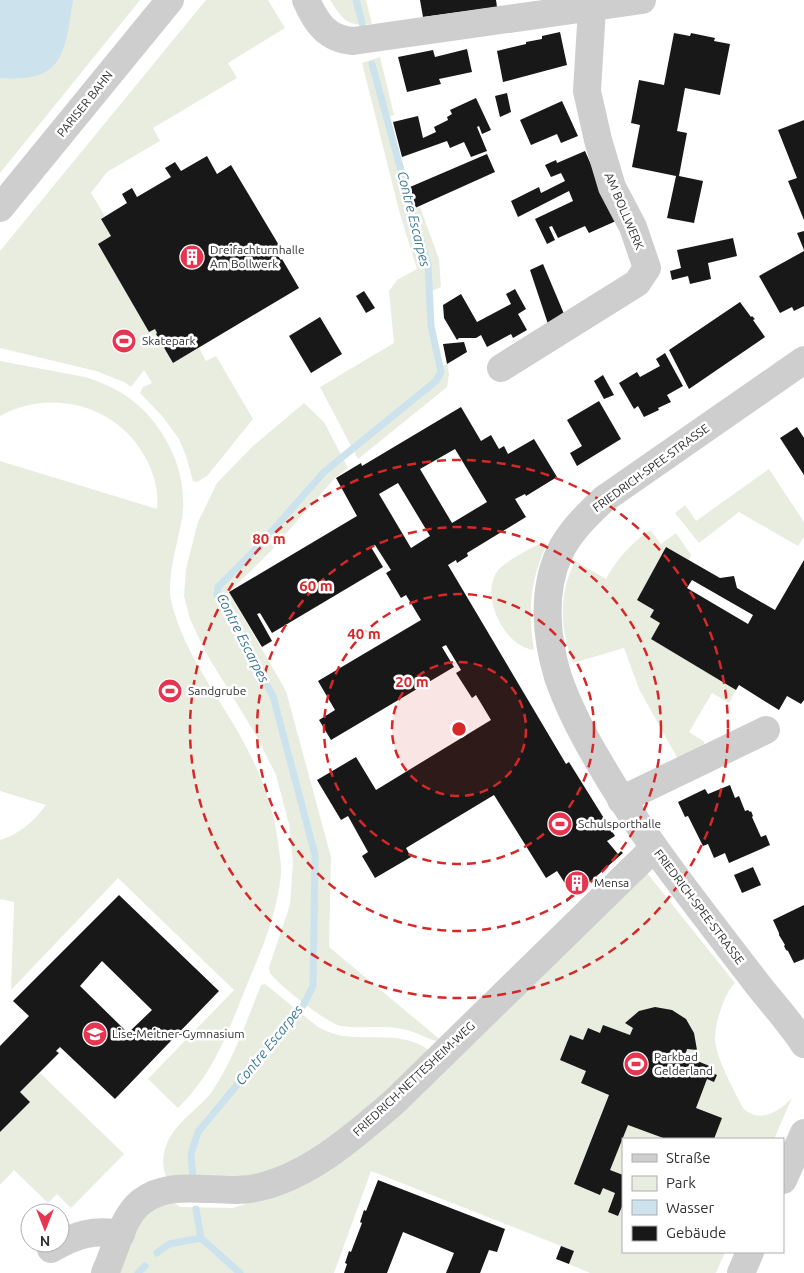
<svg xmlns="http://www.w3.org/2000/svg" width="804" height="1273" font-family="Ubuntu,sans-serif">
  <style>
    .green { fill: #e8eddf }
    .water { fill: #cce3ed }
    .lines { fill: none; stroke-linecap: round; stroke-linejoin: round }
    .stream { stroke: #cce3ed; stroke-width: 7 }
    .building { fill: #181818; fill-rule: evenodd }
    .minor { stroke: #cecece; stroke-width: 28 }
    .ring { fill: none; stroke: #d62828; stroke-width: 2.5; stroke-dasharray: 9 6 }
    .labels { text-anchor: middle; stroke-width: 5; stroke-linejoin: round; paint-order: stroke }
    .street-label { font-size: 12px; fill: #313131; stroke: #fff }
    .poi-label { font-size: 12px; fill: #313131; stroke: #fff; text-anchor: start }
    .water-label { font-size: 14px; font-style: italic; fill: #3e7994; stroke: #fff }
    .centre { fill: #d62828; stroke: #fff; stroke-width: 2.5 }
    .ring-label { font-size: 15px; text-anchor: middle; font-weight: bold; fill: #d62828; stroke: #fff; stroke-width: 5; stroke-linejoin: round; paint-order: stroke }
  </style>
  <rect width="100%" height="100%" fill="#fff"/>
  <g class="green">
    <polygon points="0,0 140,0 0,173"/>
    <polygon points="206,0 268,0 285,28 228,63 237,78 153,128 160,141 107,172 91,193 105,216 101,219 111,236 98,245 149,331 155,329 157,333 156,335 173,363 199,348 206,361 216,356 253,419 207,476 197,482 193,481 186,456 179,439 162,416 140,393 143,387 152,383 144,370 131,387 124,382 96,371 0,348 0,251"/>
    <path d="M330,0H366L372,24C347,27 343,20 330,0Z"/>
    <polygon points="380,57 394,115 388,117 412,209 420,207 439,259 441,287 432,291 433,326 443,365 447,364 449,374 447,387 358,459 320,387 394,343 389,291 397,280 417,269 400,214 362,63"/>
    <path d="M0,361L85,377C101,382 120,390 133,401C167,428 189,475 182,518C178,544 165,579 172,604C182,644 205,677 226,712C253,755 274,799 279,850C280,858 282,867 281,875C277,912 263,948 248,982C229,1029 215,1072 178,1108L148,1079L234,990L118,878L11,990L14,902L0,899V840C20,834 34,821 46,805L0,791V461L157,509C159,491 154,473 145,457C117,405 51,388 0,416Z"/>
    <path d="M304,403L324,422L348,468L335,478L268,554L229,592L286,691L331,857L329,947L443,1042C431,1042 416,1031 403,1029C382,1025 361,1029 341,1026C328,1024 277,984 270,973L269,967L290,905L293,863L289,824L276,775L256,735L206,653L190,619L184,596L186,569L198,522L217,483L253,446Z"/>
    <polygon points="769,469 804,522 804,537 798,546 739,512 699,543 675,513 685,505 696,521"/>
    <path d="M650,530L661,544L676,533L691,555L689,560L666,548L637,600L654,610L650,617L660,623L651,639L736,690L729,703L712,693L689,732L705,742L700,750L679,761L639,689L624,648L573,663C560,627 558,596 575,561L606,579C617,558 631,544 650,530Z"/>
    <path d="M543,542L546,543V546C530,580 528,613 534,650C504,647 478,594 499,569C509,559 530,549 543,542Z"/>
    <path d="M643,868L735,983C729,989 725,998 722,1006C718,1017 715,1028 715,1040C716,1058 735,1092 743,1108C759,1124 779,1112 792,1098L774,1139H623V1252H725L716,1273H590L569,1264L574,1251L371,1171L334,1273H115L132,1233L150,1207L172,1201L180,1207L233,1208L277,1194Z"/>
    <path d="M265,984L318,1027C326,1031 335,1035 344,1036C373,1040 404,1031 430,1051L390,1093L304,1157L260,1174L210,1180H168C162,1169 162,1158 166,1146C174,1122 199,1110 213,1090C234,1058 247,1020 261,985Z"/>
    <polygon points="40,1073 124,1154 71,1208 57,1194 48,1203 14,1170 0,1185 0,1132 29,1102 20,1092"/>
  </g>
  <path class="water" d="M0,0H73C65,53 64,83 0,78Z"/>
  <g class="lines">
    <g class="stream">
      <polyline points="356,0 362,23"/>
      <polyline points="193,1180 191,1154 198,1132 304,1004 313,986 315,855 273,696 217,595 218,587 257,548 324,472 436,381 441,372 431,326 428,264 412,211 372,64"/>
      <polyline points="196,1209 201,1238 240,1273"/>
      <polyline points="157,1253 169,1244 201,1238"/>
      <polyline points="138,1273 145,1266"/>
    </g>
  </g>
  <g class="building">
    <polygon points="420,0 496,0 497,7 423,17"/>
    <polygon points="560,32 567,65 503,82 497,51 526,44 526,42 542,39 542,36"/>
    <polygon points="674,33 690,36 691,33 715,38 714,41 730,44 720,95 685,88 677,131 687,133 679,176 703,181 694,223 667,218 676,176 632,167 640,125 631,123 639,80 664,85"/>
    <polygon points="467,49 472,72 439,79 441,84 407,92 398,57 433,50 435,57"/>
    <polygon points="507,93 511,112 500,117 495,96"/>
    <polygon points="476,98 491,130 482,134 479,126 477,127 487,151 471,157 464,142 450,148 447,141 402,157 393,122 418,116 423,138 436,132 434,127 448,120 447,117 452,114 450,110"/>
    <polygon points="562,101 578,136 561,143 557,134 531,145 520,120"/>
    <polygon points="804,120 804,220 788,181 797,178 778,130"/>
    <polygon points="585,151 616,221 589,233 585,226 558,238 552,226 549,227 555,240 547,244 535,219 573,201 569,191 518,217 511,201 539,187 541,193 565,181 561,173 551,177 545,165 556,160 557,163"/>
    <polygon points="487,154 495,172 415,208 410,187"/>
    <polygon points="207,156 217,174 231,165 283,252 278,256 281,260 282,259 299,288 173,363 156,334 157,333 155,329 149,332 98,244 111,236 101,219 127,203 122,194 132,188 137,197 171,177 165,168 175,162 181,171"/>
    <polygon points="804,231 804,250 797,233"/>
    <polygon points="733,238 737,256 708,263 711,279 690,284 688,276 672,280 670,271 681,268 677,250"/>
    <polygon points="804,251 804,306 794,311 792,307 780,313 759,276"/>
    <polygon points="543,264 567,321 550,330 530,270"/>
    <polygon points="515,289 526,309 518,314 527,330 513,338 511,334 487,347 481,335 476,338 459,338 457,340 444,318 443,305 461,294 477,322 511,304 506,294"/>
    <polygon points="364,291 375,308 366,313 356,296"/>
    <polygon points="740,302 751,317 752,316 755,319 753,320 765,337 689,389 669,350"/>
    <polygon points="320,317 342,354 311,373 289,336"/>
    <polygon points="464,342 467,352 447,364 443,344"/>
    <polygon points="665,353 683,386 667,395 671,402 658,408 659,410 644,417 638,406 634,409 619,383 637,372 640,377 660,366 656,359"/>
    <polygon points="603,375 614,395 604,399 594,381"/>
    <polygon points="599,401 621,439 577,466 570,453 582,446 567,420"/>
    <path d="M461,407L481,441L491,435L499,449L504,446L508,454L534,439L557,477L526,496L525,494L515,499L526,517L467,553L468,556L457,563L456,560L448,565L566,764L569,762L615,836L607,841L618,854L621,851L623,853L567,902L566,900L572,894L557,871L546,878L494,795L406,848L411,857L375,878L362,856L368,852L348,816L341,820L317,780L356,757L376,790L491,720L476,695L472,698L456,673L461,670L446,645L442,647L454,667L331,740L319,720L335,710L318,681L421,620L406,595L401,598L386,573L391,570L375,545L371,547L383,567L272,633L260,613L257,614L272,641L262,647L229,592L357,516L336,478L361,463L362,466ZM455,449L487,502L452,523L420,469ZM398,483L430,536L411,548L379,494Z"/>
    <polygon points="797,427 804,438 804,475 780,438"/>
    <path d="M666,547L720,578L734,576L737,588L775,610L804,560V700L801,704L787,696L779,710L739,685L736,690L651,639L660,623L650,617L654,610L637,600ZM692,580L753,615L748,624L687,588Z"/>
    <polygon points="730,785 735,798 739,796 745,811 748,810 750,812 751,811 753,816 752,817 761,837 766,835 770,845 729,863 725,853 714,858 708,844 703,846 688,816 685,817 678,802 705,789 708,794"/>
    <polygon points="753,867 761,885 742,893 734,875"/>
    <path d="M119,895L219,991L115,1099L60,1047L56,1051L59,1053L20,1092L30,1102L0,1132V1046L29,1016L13,1001ZM102,961L152,1010L128,1033L80,986Z"/>
    <polygon points="804,905 804,959 794,963 788,951 786,950 784,946 785,945 779,935 779,933 773,920"/>
    <polygon points="655,1007 672,1010 686,1019 694,1033 697,1050 687,1049 685,1056 712,1067 710,1072 717,1075 714,1082 707,1079 696,1108 722,1118 714,1139 666,1139 628,1125 610,1170 623,1175 623,1204 618,1216 608,1212 615,1193 603,1188 600,1195 574,1184 609,1095 581,1083 586,1071 560,1060 570,1035 583,1040 588,1028 600,1033 603,1025 630,1035 633,1028 625,1023 639,1011"/>
    <polygon points="378,1180 505,1229 497,1252 489,1250 480,1273 446,1273 454,1253 403,1232 387,1273 344,1273 347,1264 345,1263 349,1251 351,1252 362,1223 360,1222 364,1210 366,1211"/>
    <polygon points="561,1246 574,1251 569,1264 556,1259"/>
  </g>
  <g class="lines">
    <g class="minor">
      <path d="M306,0C316,23 327,39 353,41L642,0"/>
      <polyline points="0,208 170,0"/>
      <path d="M804,360L604,499C587,515 569,532 559,554C542,592 546,638 558,677C568,706 583,735 599,762C644,840 701,910 755,981C771,1002 790,1022 804,1044"/>
      <polyline points="501,368 637,283 647,268 633,227 612,187 598,140 587,91 592,8"/>
      <polyline points="621,800 766,730"/>
      <polyline points="783,1180 804,1133"/>
      <path d="M51,1249C75,1235 93,1229 121,1234"/>
      <path d="M105,1273C115,1252 122,1217 141,1202C174,1176 222,1197 260,1187C312,1174 354,1136 394,1102L654,848"/>
      <polyline points="741,1273 750,1252"/>
    </g>
  </g>
  <circle cx="459" cy="729" r="67" fill="#d62828" fill-opacity=".12"/>
  <g class="ring">
    <circle cx="459" cy="729" r="67"/>
    <circle cx="459" cy="729" r="135"/>
    <circle cx="459" cy="729" r="202"/>
    <circle cx="459" cy="729" r="269"/>
  </g>
  <defs>
    <symbol id="building-disc" viewBox="-11 -11 22 22"><circle r="9.5" fill="#e63550" stroke="#fff"/><path d="M-4-6H4V6H1V3H-1V6H-4ZM-2.5-4.3h1.7v1.8h-1.7ZM.8-4.3h1.7v1.8H.8ZM-2.5-1h1.7V.8h-1.7ZM.8-1h1.7V.8H.8Z" fill="#fff"/></symbol>
    <symbol id="stadium-disc" viewBox="-11 -11 22 22"><circle r="9.5" fill="#e63550" stroke="#fff"/><path d="M0-5a6.5 5 0 1 0 0 10a6.5 5 0 1 0 0-10ZM-3.5-1.8h7v3.6h-7Z" fill="#fff"/></symbol>
    <symbol id="school-disc" viewBox="-11 -11 22 22"><circle r="9.5" fill="#e63550" stroke="#fff"/><path d="M0-5L7-2L0 1L-7-2ZM-4 1L0 2.5L4 1V4Q0 6-4 4Z" fill="#fff"/></symbol>
  </defs>
  <g fill-rule="evenodd">
    <use href="#building-disc" x="178" y="243" width="28" height="28"/>
    <use href="#stadium-disc" x="110" y="327" width="28" height="28"/>
    <use href="#stadium-disc" x="156" y="677" width="28" height="28"/>
    <use href="#stadium-disc" x="546" y="810" width="28" height="28"/>
    <use href="#building-disc" x="563" y="869" width="28" height="28"/>
    <use href="#school-disc" x="81" y="1020" width="28" height="28"/>
    <use href="#stadium-disc" x="622" y="1050" width="28" height="28"/>
  </g>
  <g class="labels">
    <g class="street-label">
      <text transform="translate(85 104) rotate(-51)" y="4">PARISER BAHN</text>
      <text transform="translate(624 211) rotate(67)" y="4">AM BOLLWERK</text>
      <text transform="translate(651 468) rotate(-36)" y="4">FRIEDRICH-SPEE-STRASSE</text>
      <text transform="translate(699 907) rotate(53)" y="4">FRIEDRICH-SPEE-STRASSE</text>
      <text transform="translate(414 1079) rotate(-43)" y="4">FRIEDRICH-NETTESHEIM-WEG</text>
    </g>
    <g class="poi-label">
      <text x="210" y="254">Dreifachturnhalle<tspan x="210" dy="14">Am Bollwerk</tspan></text>
      <text x="142" y="345">Skatepark</text>
      <text x="188" y="695">Sandgrube</text>
      <text x="578" y="828">Schulsporthalle</text>
      <text x="594" y="887">Mensa</text>
      <text x="112" y="1038">Lise-Meitner-Gymnasium</text>
      <text x="654" y="1061">Parkbad<tspan x="654" dy="14">Gelderland</tspan></text>
    </g>
    <g class="water-label">
      <text transform="translate(414 219) rotate(76)" y="5">Contre Escarpes</text>
      <text transform="translate(243 638) rotate(63)" y="5">Contre Escarpes</text>
      <text transform="translate(269 1045) rotate(-51)" y="5">Contre Escarpes</text>
    </g>
  </g>
  <circle cx="459" cy="729" r="8" class="centre"/>
  <g class="ring-label">
    <text x="269" y="544">80 m</text>
    <text x="316" y="591">60 m</text>
    <text x="364" y="639">40 m</text>
    <text x="412" y="687">20 m</text>
  </g>
  <rect x="622" y="1138" width="162" height="115" fill="#ffffff" stroke="#adadad"/>
  <rect x="632" y="1154" width="25" height="8" fill="#cecece" stroke="#adadad"/>
  <text x="666" y="1163" font-size="15" fill="#313131">Straße</text>
  <rect x="632" y="1176" width="25" height="15" fill="#e8eddf" stroke="#adadad"/>
  <text x="666" y="1188" font-size="15" fill="#313131">Park</text>
  <rect x="632" y="1200" width="25" height="15" fill="#cce3ed" stroke="#adadad"/>
  <text x="666" y="1213" font-size="15" fill="#313131">Wasser</text>
  <rect x="632" y="1226" width="25" height="15" fill="#181818" stroke="#adadad"/>
  <text x="666" y="1238" font-size="15" fill="#313131">Gebäude</text>
  <g transform="translate(45 1228) rotate(180)"><circle r="24" fill="#ffffff" stroke="#adadad"/>
  <path d="M0-4L9 19L0 12L-9 19Z" fill="#e63550"/>
  <text y="-8" font-size="14" font-weight="bold" text-anchor="middle" fill="#313131">N</text>
  </g>
</svg>
